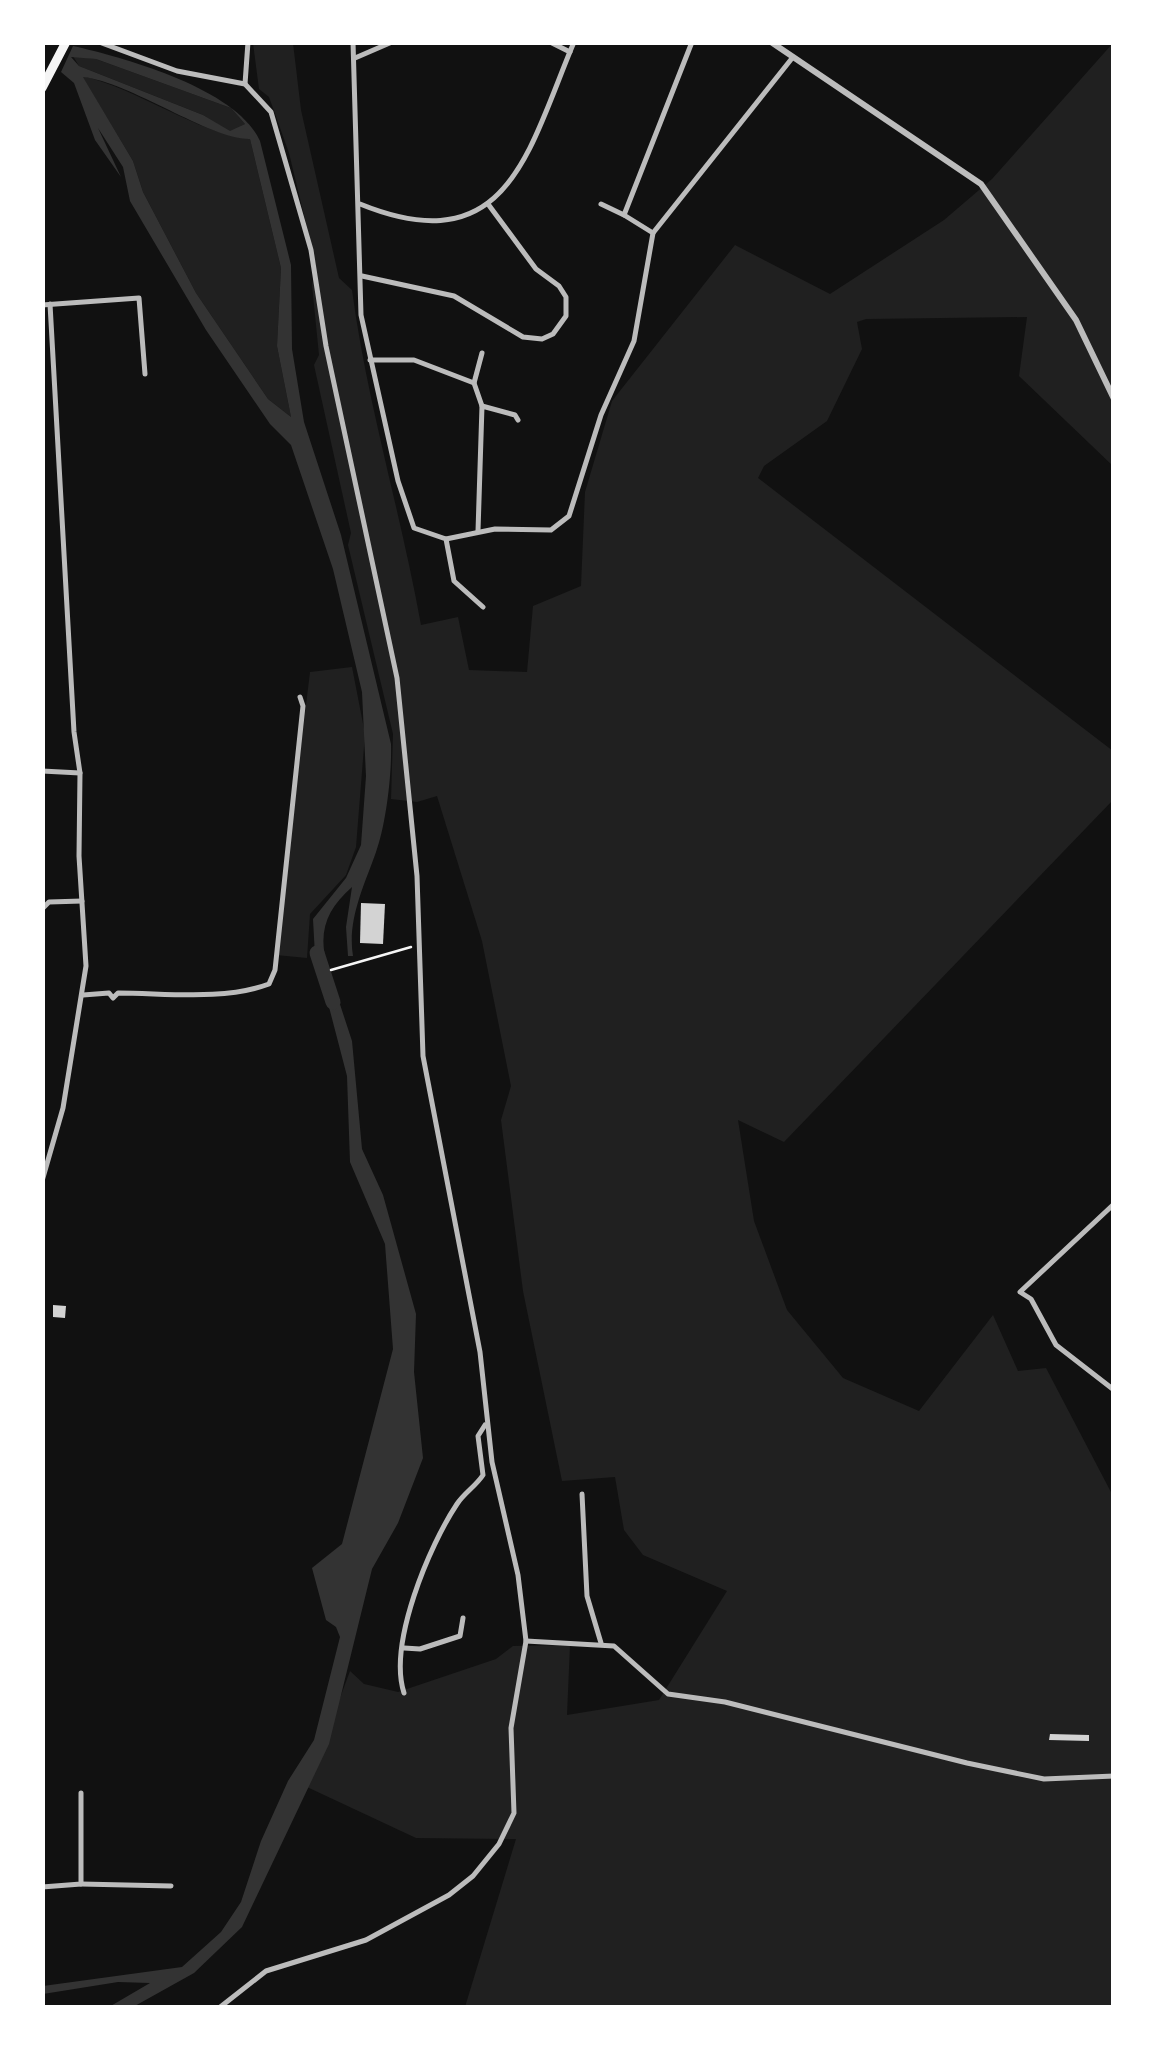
<svg xmlns="http://www.w3.org/2000/svg" width="1156" height="2050" font-family="Raleway,sans-serif">
  <style>
    .green { fill: #202020 }
    .water { fill: #333; fill-rule: evenodd }
    .lines { fill: none; stroke-linecap: round; stroke-linejoin: round }
    .river { stroke: #333; stroke-width: 15 }
    .building { fill: #d3d3d3 }
    .path { stroke: #f5f5f5; stroke-width: 2.5 }
    .minor { stroke: #bcbcbc; stroke-width: 5 }
    .tertiary { stroke: #bcbcbc; stroke-width: 6 }
    .primary { stroke: #f5f5f5; stroke-width: 9 }
  </style>
  <rect width="100%" height="100%" fill="#111"/>
  <g class="green">
    <path d="M253,43H293L301,110L339,278L352,290C367,403 401,513 421,625L458,617L469,670L527,672L533,606L581,586L585,492L612,401L735,245L830,294L944,220L992,179L1113,43V466L1019,376L1027,317L866,319L857,322L862,349L827,421L764,466L758,478L1113,751V800L784,1142L738,1120L754,1221L787,1310L843,1378L919,1411L993,1315L1018,1371L1046,1368L1113,1496V2007H465L516,1839L416,1838L307,1787L350,1671L364,1684L398,1692L496,1659L513,1646L570,1645L567,1715L659,1700L727,1591L643,1555L624,1530L615,1477L562,1481L523,1291L501,1120L511,1086L482,941L437,796L417,802L391,799L393,734L348,545L351,533L314,365L319,355L312,285L316,265L289,153L269,97L259,89Z"/>
    <polygon points="73,56 96,59 231,108 245,124 230,132 203,115 79,66"/>
    <path d="M82,76C137,88 196,133 250,139L281,268L277,346L291,417L268,399L196,293L143,192L133,161Z"/>
    <polygon points="352,667 365,734 356,847 346,875 310,914 307,958 276,955 310,672"/>
  </g>
  <g class="water">
    <path d="M73,46C126,58 237,89 260,141L291,265L292,349L304,422L341,535L391,744C392,774 386,824 376,852C364,886 347,920 353,956H348L346,927L352,887C326,910 317,933 328,968L316,974L313,919L346,878L361,845L366,776L362,692L333,569L291,445L270,424L206,330L130,201L123,167L98,128L121,177L95,140L74,83L61,72ZM71,57L96,59L231,108L245,124L230,131L203,115L79,66ZM83,77C130,82 211,140 250,139L281,268L277,346L291,417L268,399L196,293L143,192L133,161Z"/>
    <polygon points="332,980 352,1041 362,1149 383,1195 416,1314 414,1372 423,1458 398,1523 372,1569 329,1744 242,1927 194,1973 133,2007 109,2007 150,1983 118,1982 43,1994 43,1986 182,1967 221,1932 241,1902 261,1841 288,1781 314,1740 340,1637 336,1627 326,1620 312,1568 342,1544 393,1349 385,1244 350,1162 347,1076 323,984"/>
  </g>
  <g class="lines">
    <polyline class="river" points="317,953 333,1002"/>
  </g>
  <g class="building">
    <polygon points="361,903 385,904 383,944 360,943"/>
    <polygon points="53,1305 66,1306 65,1318 53,1317"/>
    <polygon points="1050,1734 1089,1735 1089,1741 1049,1740"/>
  </g>
  <g class="lines">
    <polyline class="path" points="331,970 411,947"/>
    <g class="minor">
      <polyline points="99,42 177,71 245,84 271,112 311,250 326,346 397,678 417,876 423,1056 480,1352 492,1462 518,1575 526,1641 511,1728 514,1813 499,1844 473,1876 449,1895 366,1940 266,1971 219,2008"/>
      <polyline points="353,42 361,315 398,481 414,528 446,539 454,581 483,607"/>
      <polyline points="550,42 570,52"/>
      <polyline points="355,58 392,42"/>
      <polyline points="245,84 248,42"/>
      <path d="M360,204C508,264 528,151 574,42"/>
      <polyline points="601,204 624,215 692,42"/>
      <polyline points="624,215 653,233"/>
      <polyline points="362,276 454,296 523,337 542,339 553,334 566,316 566,297 559,286 536,269 488,204"/>
      <polyline points="42,305 139,298 145,374"/>
      <polyline points="370,360 414,360 474,383"/>
      <polyline points="482,406 474,383 482,353"/>
      <polyline points="478,531 482,406 515,415 518,420"/>
      <polyline points="446,539 495,529 551,530 569,516 601,415 634,341 653,233 793,57"/>
      <polyline points="42,771 80,773"/>
      <polyline points="42,909 49,902 82,901"/>
      <path d="M83,995L109,993L113,998L118,993C166,993 223,1001 269,984L275,970L303,706L300,697"/>
      <polyline points="42,1181 63,1108 86,966 79,856 80,773 74,732 50,304"/>
      <polyline points="1114,1204 1020,1292 1031,1299 1056,1345 1114,1390"/>
      <polyline points="582,1494 587,1596 601,1643"/>
      <polyline points="526,1641 614,1646 668,1694 725,1702 967,1763 1044,1779 1114,1776"/>
      <polyline points="404,1648 420,1649 460,1636 463,1618"/>
      <path d="M404,1693C388,1644 429,1546 457,1504C464,1493 476,1486 483,1475L478,1436L485,1425"/>
      <polyline points="81,1884 171,1886"/>
      <polyline points="42,1887 81,1884 81,1793"/>
    </g>
    <polyline class="tertiary" points="771,42 981,184 1076,320 1114,399"/>
    <polyline class="primary" points="42,88 66,42"/>
  </g>
  <rect width="1156" height="2050" fill="none" stroke="#ffffff" stroke-width="90"/>
</svg>
